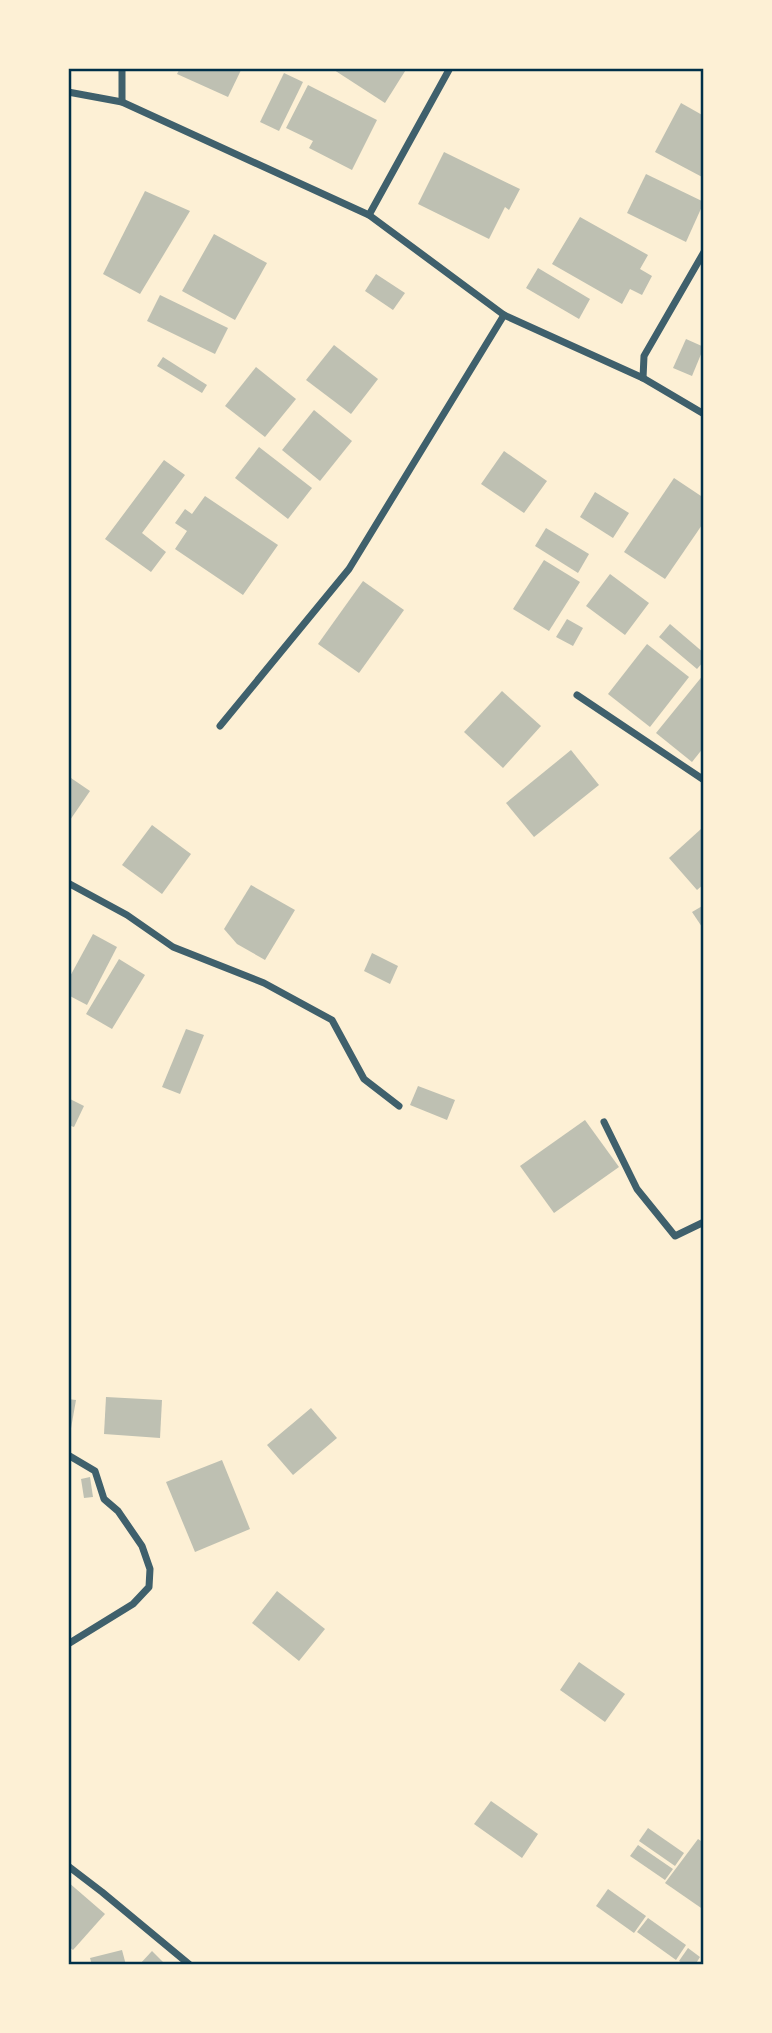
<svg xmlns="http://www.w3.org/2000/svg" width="772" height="2033" font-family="'Asap Condensed',sans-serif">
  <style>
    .building { fill: #bec0b2 }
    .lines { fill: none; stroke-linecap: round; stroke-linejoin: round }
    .minor { stroke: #3f606c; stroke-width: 7 }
    .neatline { fill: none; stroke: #003049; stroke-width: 2.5 }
  </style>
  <rect width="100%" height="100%" fill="#fdf0d5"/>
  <g class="building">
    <polygon points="180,68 242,68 228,97 177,74"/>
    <polygon points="331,68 407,68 385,103"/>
    <polygon points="284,73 303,82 279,131 260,122"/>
    <polygon points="308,85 377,120 352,170 309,148 313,141 286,128"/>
    <polygon points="681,103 704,116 704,178 655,152"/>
    <polygon points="444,152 520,189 509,210 505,207 489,239 418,204"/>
    <polygon points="646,174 704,202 686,242 627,213"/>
    <polygon points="145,191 190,211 140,294 103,274"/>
    <polygon points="580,217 648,255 640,269 652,276 642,295 630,289 622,304 552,264"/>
    <polygon points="214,234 267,263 235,320 182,291"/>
    <polygon points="538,268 590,299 579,319 526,288"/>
    <polygon points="376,274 405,293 393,310 365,291"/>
    <polygon points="160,295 228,328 215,354 147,321"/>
    <polygon points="686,339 704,347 692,376 673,368"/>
    <polygon points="334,345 378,379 351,414 306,380"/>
    <polygon points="163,357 207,385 202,393 157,366"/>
    <polygon points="256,367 296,399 265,437 225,406"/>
    <polygon points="314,410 352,441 320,481 282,450"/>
    <polygon points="259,447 312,488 288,519 235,478"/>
    <polygon points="504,451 547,481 524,513 481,484"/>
    <polygon points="164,460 185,475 142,533 166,552 151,572 105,539"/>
    <polygon points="674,478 704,498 704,522 665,579 624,552"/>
    <polygon points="595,492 629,513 613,538 580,517"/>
    <polygon points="205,496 278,545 243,595 175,549 187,531 175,523 185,509 192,514"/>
    <polygon points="546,528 589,554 578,573 535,546"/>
    <polygon points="544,560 580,582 549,631 513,609"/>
    <polygon points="610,574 649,603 625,635 586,606"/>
    <polygon points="363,581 404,610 359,673 318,644"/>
    <polygon points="567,619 583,628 573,646 556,637"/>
    <polygon points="670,624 704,653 704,661 697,669 659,637"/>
    <polygon points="647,644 689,677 650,727 608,694"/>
    <polygon points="704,674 704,747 692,762 656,733"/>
    <polygon points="502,691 541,726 503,768 464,732"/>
    <polygon points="571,750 599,785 534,837 506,803"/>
    <polygon points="68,776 90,791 68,823"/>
    <polygon points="152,825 191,854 162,894 122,865"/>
    <polygon points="701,829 704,832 704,884 697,890 669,858"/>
    <polygon points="251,885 295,910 265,960 237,944 224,929"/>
    <polygon points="704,905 704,930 692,912"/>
    <polygon points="93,934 117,947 87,1005 68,995 68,980"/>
    <polygon points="372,953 398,966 390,984 364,971"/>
    <polygon points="119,959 145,975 112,1029 86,1014"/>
    <polygon points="186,1029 204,1035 180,1094 162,1087"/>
    <polygon points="418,1086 455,1100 447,1120 410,1105"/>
    <polygon points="68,1098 84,1106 74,1127 68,1125"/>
    <polygon points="585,1120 619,1167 554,1213 520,1166"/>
    <polygon points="106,1397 162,1400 160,1438 104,1434"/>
    <polygon points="68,1399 76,1400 70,1434 68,1434"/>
    <polygon points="311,1408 337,1438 293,1475 267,1445"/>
    <polygon points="222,1460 250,1529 195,1552 166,1482"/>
    <polygon points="90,1477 93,1497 84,1498 81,1479"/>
    <polygon points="277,1591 325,1629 299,1661 252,1623"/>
    <polygon points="579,1662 625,1694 605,1722 560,1690"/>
    <polygon points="491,1801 538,1834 522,1858 474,1824"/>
    <polygon points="648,1828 684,1853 675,1866 639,1841"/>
    <polygon points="698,1839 704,1843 704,1910 665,1883"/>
    <polygon points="638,1845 673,1869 665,1880 630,1856"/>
    <polygon points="68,1882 105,1914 73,1950 68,1946"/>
    <polygon points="608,1889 646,1916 634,1933 596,1906"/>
    <polygon points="648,1918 686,1945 676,1960 637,1932"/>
    <polygon points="688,1948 700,1957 695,1965 685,1965 679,1961"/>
    <polygon points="122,1950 126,1965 92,1965 90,1958"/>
    <polygon points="152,1951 166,1965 139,1965"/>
  </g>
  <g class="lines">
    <g class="minor">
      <polyline points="68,92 122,102 369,215 504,315 643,378 704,414"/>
      <polyline points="122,102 122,68"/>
      <polyline points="369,215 450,68"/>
      <polyline points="643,378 644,356 704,252"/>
      <polyline points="577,695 704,780"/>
      <polyline points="220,726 349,569 504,315"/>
      <polyline points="68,883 127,915 173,947 264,983 332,1020 364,1079 399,1106"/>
      <polyline points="604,1122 637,1189 675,1236 704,1222"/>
      <polyline points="68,1455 95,1471 104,1499 118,1511 142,1546 150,1569 149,1587 133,1604 68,1644"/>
      <polyline points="68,1866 102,1892 190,1965"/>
    </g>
  </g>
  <rect width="772" height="2033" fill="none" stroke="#fdf0d5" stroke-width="140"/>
  <rect x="70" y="70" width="632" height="1893" class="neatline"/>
</svg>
